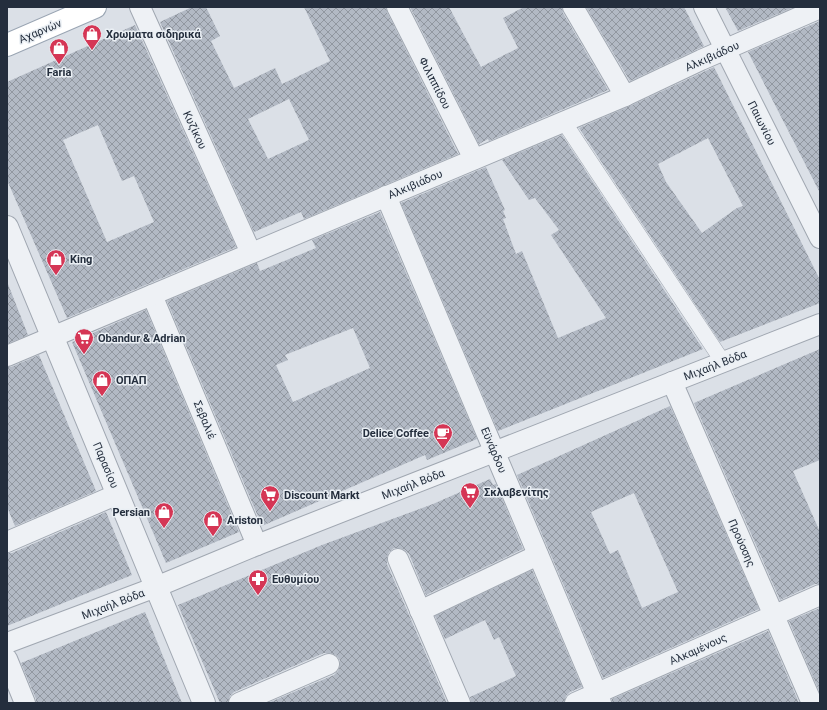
<svg xmlns="http://www.w3.org/2000/svg" width="827" height="710" font-family="Roboto,sans-serif">
  <style>
    .building { fill: url(#building-cross-hatch); fill-rule: evenodd }
    .lines { fill: none; stroke-linecap: round; stroke-linejoin: round }
    .pedestrian-casing { stroke: #a0a7b1; stroke-width: 16 }
    .minor-casing { stroke: #a0a7b1; stroke-width: 22 }
    .tertiary-casing { stroke: #a0a7b1; stroke-width: 24 }
    .primary-casing { stroke: #9aa5b3; stroke-width: 24 }
    .pedestrian { stroke: #eef1f5; stroke-width: 15 }
    .minor { stroke: #eef1f5; stroke-width: 20 }
    .tertiary { stroke: #eef1f5; stroke-width: 22 }
    .primary { stroke: #fff; stroke-width: 22 }
    .labels { text-anchor: middle; stroke-width: 3; stroke-linejoin: round; paint-order: stroke }
    .street-label { font-size: 11px; fill: #242e3d; stroke: #eaeff4 }
    .poi-label { font-size: 11px; font-weight: bold; fill: #242e3d; stroke: #eaeff4; text-anchor: start }
  </style>
  <defs>
    <pattern id="building-cross-hatch" width="8" height="8" patternUnits="userSpaceOnUse"><rect width="8" height="8" fill="#b2b9c4"/><path d="M0 0l8 8M0 8l8-8" fill="none" stroke="#9197a0"/></pattern>
  </defs>
  <rect width="100%" height="100%" fill="#dbe0e7"/>
  <g class="building">
    <path d="M192,7H206L220,36L211,41L234,88L275,68L282,84L330,61L304,7H386L387,12L458,154L304,219L301,212L254,232L160,22ZM289,99L309,140L268,159L248,119Z"/>
    <polygon points="410,7 449,7 481,67 518,48 503,18 524,7 562,7 563,13 608,90 489,141 488,139 479,144"/>
    <polygon points="586,7 684,7 704,46 630,81"/>
    <polygon points="725,7 794,7 738,31"/>
    <polygon points="820,21 820,193 748,52"/>
    <path d="M135,25L236,247L67,318L7,180V82ZM98,125L122,181L134,176L154,222L107,242L63,140Z"/>
    <path d="M714,67L820,280V303L720,342L579,128L630,106ZM708,138L743,206L737,208L702,233L666,182L658,164Z"/>
    <polygon points="562,135 703,349 498,431 401,203 486,167 505,210 503,211 506,218 503,219 516,254 522,251 558,338 606,318 551,235 559,230 535,198 529,200 502,160"/>
    <path d="M380,212L477,439L427,460L425,455L262,526L167,301L257,263L260,271L316,248L312,240ZM353,328L370,368L293,402L276,365L288,360L285,355Z"/>
    <polygon points="7,284 8,284 28,335 7,344"/>
    <polygon points="146,310 239,532 166,563 72,342"/>
    <polygon points="820,349 820,460 793,471 820,532 820,584 815,584 780,600 694,403"/>
    <polygon points="39,355 96,491 15,526 7,507 7,367 11,367"/>
    <path d="M670,406L759,609L603,678L517,475ZM634,493L678,592L642,608L618,550L610,554L591,512Z"/>
    <polygon points="490,479 493,485 496,484 523,549 426,595 409,554 405,550 400,548 394,548 389,552 387,557 387,564 447,703 268,703 334,675 338,671 340,666 340,660 336,655 330,653 324,653 234,692 230,696 228,703 220,703 178,605 322,545 433,504"/>
    <polygon points="106,512 132,575 7,626 7,553 12,553"/>
    <polygon points="532,570 582,687 570,692 566,696 564,703 471,703 470,697 516,676 499,637 494,640 485,620 445,639 435,616"/>
    <polygon points="820,608 820,693 789,621"/>
    <polygon points="145,612 182,703 36,703 36,699 21,663"/>
    <polygon points="768,631 799,703 612,703 612,699"/>
  </g>
  <g class="lines">
    <defs>
      <polyline id="pedestrian" points="564,122 723,362"/>
      <g id="minor">
        <polyline points="140,7 251,253"/>
        <polyline points="397,7 474,159"/>
        <polyline points="573,7 625,96"/>
        <polyline points="704,7 820,238"/>
        <polyline points="386,196 601,703"/>
        <polyline points="152,295 257,545"/>
        <polyline points="7,356 625,96 701,60 820,8"/>
        <polyline points="672,382 812,703"/>
        <polyline points="7,542 118,494"/>
        <polyline points="398,559 460,703"/>
        <polyline points="420,611 538,555"/>
        <polyline points="7,643 156,587 257,545 820,324"/>
        <polyline points="7,659 25,703"/>
        <polyline points="239,703 329,664"/>
        <polyline points="575,703 820,595"/>
      </g>
      <polyline id="tertiary" points="7,227 204,703"/>
      <polyline id="primary" points="7,45 95,7"/>
    </defs>
    <use href="#pedestrian" class="pedestrian-casing"/>
    <use href="#minor" class="minor-casing"/>
    <use href="#tertiary" class="tertiary-casing"/>
    <use href="#primary" class="primary-casing"/>
    <use href="#pedestrian" class="pedestrian"/>
    <use href="#minor" class="minor"/>
    <use href="#tertiary" class="tertiary"/>
    <use href="#primary" class="primary"/>
  </g>
  <defs>
    <symbol id="shop-pin" viewBox="-11 -11 22 30"><path d="M0 17L-7.5 6A9.5 9.5 0 1 1 7.5 6Z" fill="#d53655" stroke="#eaeff4"/><path d="M-5-2.5h2.3a2.7 3.5 0 0 1 5.4 0H5L5.5 6h-11ZM-1.5-2.5h3a1.5 2.3 0 0 0-3 0Z" fill="#fff"/></symbol>
    <symbol id="supermarket-pin" viewBox="-11 -11 22 30"><path d="M0 17L-7.5 6A9.5 9.5 0 1 1 7.5 6Z" fill="#d53655" stroke="#eaeff4"/><path d="M-6-5.5h2.5l.6 2H6L4.5 2H-2.5L-4.4-4H-6ZM-1.5 3.2a1.3 1.3 0 1 0 .1 0ZM3 3.2a1.3 1.3 0 1 0 .1 0Z" fill="#fff"/></symbol>
    <symbol id="cafe-pin" viewBox="-11 -11 22 30"><path d="M0 17L-7.5 6A9.5 9.5 0 1 1 7.5 6Z" fill="#d53655" stroke="#eaeff4"/><path d="M-5.5-4.5H6V0H3Q3 3.5 0 3.5H-2.5Q-5.5 3.5-5.5 0ZM3-3.2v2h1.7v-2ZM-6 4.5H4V6H-6Z" fill="#fff"/></symbol>
    <symbol id="pharmacy-pin" viewBox="-11 -11 22 30"><path d="M0 17L-7.5 6A9.5 9.5 0 1 1 7.5 6Z" fill="#d53655" stroke="#eaeff4"/><path d="M-2-6h4v4h4v4h-4v4h-4v-4h-4v-4h4Z" fill="#fff"/></symbol>
  </defs>
  <g fill-rule="evenodd">
    <use href="#shop-pin" x="81" y="23" width="22" height="30"/>
    <use href="#shop-pin" x="48" y="37" width="22" height="30"/>
    <use href="#shop-pin" x="45" y="248" width="22" height="30"/>
    <use href="#supermarket-pin" x="73" y="327" width="22" height="30"/>
    <use href="#shop-pin" x="91" y="369" width="22" height="30"/>
    <use href="#cafe-pin" x="432" y="422" width="22" height="30"/>
    <use href="#supermarket-pin" x="459" y="481" width="22" height="30"/>
    <use href="#supermarket-pin" x="259" y="484" width="22" height="30"/>
    <use href="#shop-pin" x="153" y="501" width="22" height="30"/>
    <use href="#shop-pin" x="202" y="509" width="22" height="30"/>
    <use href="#pharmacy-pin" x="247" y="568" width="22" height="30"/>
  </g>
  <g class="labels">
    <g class="street-label">
      <text transform="translate(40 31) rotate(-23)" y="4">Αχαρνών</text>
      <text transform="translate(712 56) rotate(-24)" y="4">Αλκιβιάδου</text>
      <text transform="translate(435 83) rotate(63)" y="4">Φιλιππίδου</text>
      <text transform="translate(762 123) rotate(63)" y="4">Παιωνίου</text>
      <text transform="translate(195 130) rotate(65)" y="4">Κυζίκου</text>
      <text transform="translate(415 184) rotate(-23)" y="4">Αλκιβιάδου</text>
      <text transform="translate(715 365) rotate(-21)" y="4">Μιχαήλ Βόδα</text>
      <text transform="translate(205 420) rotate(67)" y="4">Σεβαλιέ</text>
      <text transform="translate(494 450) rotate(67)" y="4">Εϋνάρδου</text>
      <text transform="translate(106 465) rotate(67)" y="4">Παρασίου</text>
      <text transform="translate(413 484) rotate(-21)" y="4">Μιχαήλ Βόδα</text>
      <text transform="translate(742 543) rotate(66)" y="4">Προύσσης</text>
      <text transform="translate(113 604) rotate(-21)" y="4">Μιχαήλ Βόδα</text>
      <text transform="translate(698 649) rotate(-24)" y="4">Αλκαμένους</text>
    </g>
    <g class="poi-label">
      <text x="106" y="38">Χρωματα σιδηρικά</text>
      <text x="59" y="76" text-anchor="middle">Faria</text>
      <text x="70" y="263">King</text>
      <text x="98" y="342">Obandur &amp; Adrian</text>
      <text x="116" y="384">ΟΠΑΠ</text>
      <text x="429" y="437" text-anchor="end">Delice Coffee</text>
      <text x="484" y="496">Σκλαβενίτης</text>
      <text x="284" y="499">Discount Markt</text>
      <text x="150" y="516" text-anchor="end">Persian</text>
      <text x="227" y="524">Ariston</text>
      <text x="272" y="583">Ευθυμίου</text>
    </g>
  </g>
  <rect width="827" height="710" fill="none" stroke="#242e3d" stroke-width="16"/>
</svg>
